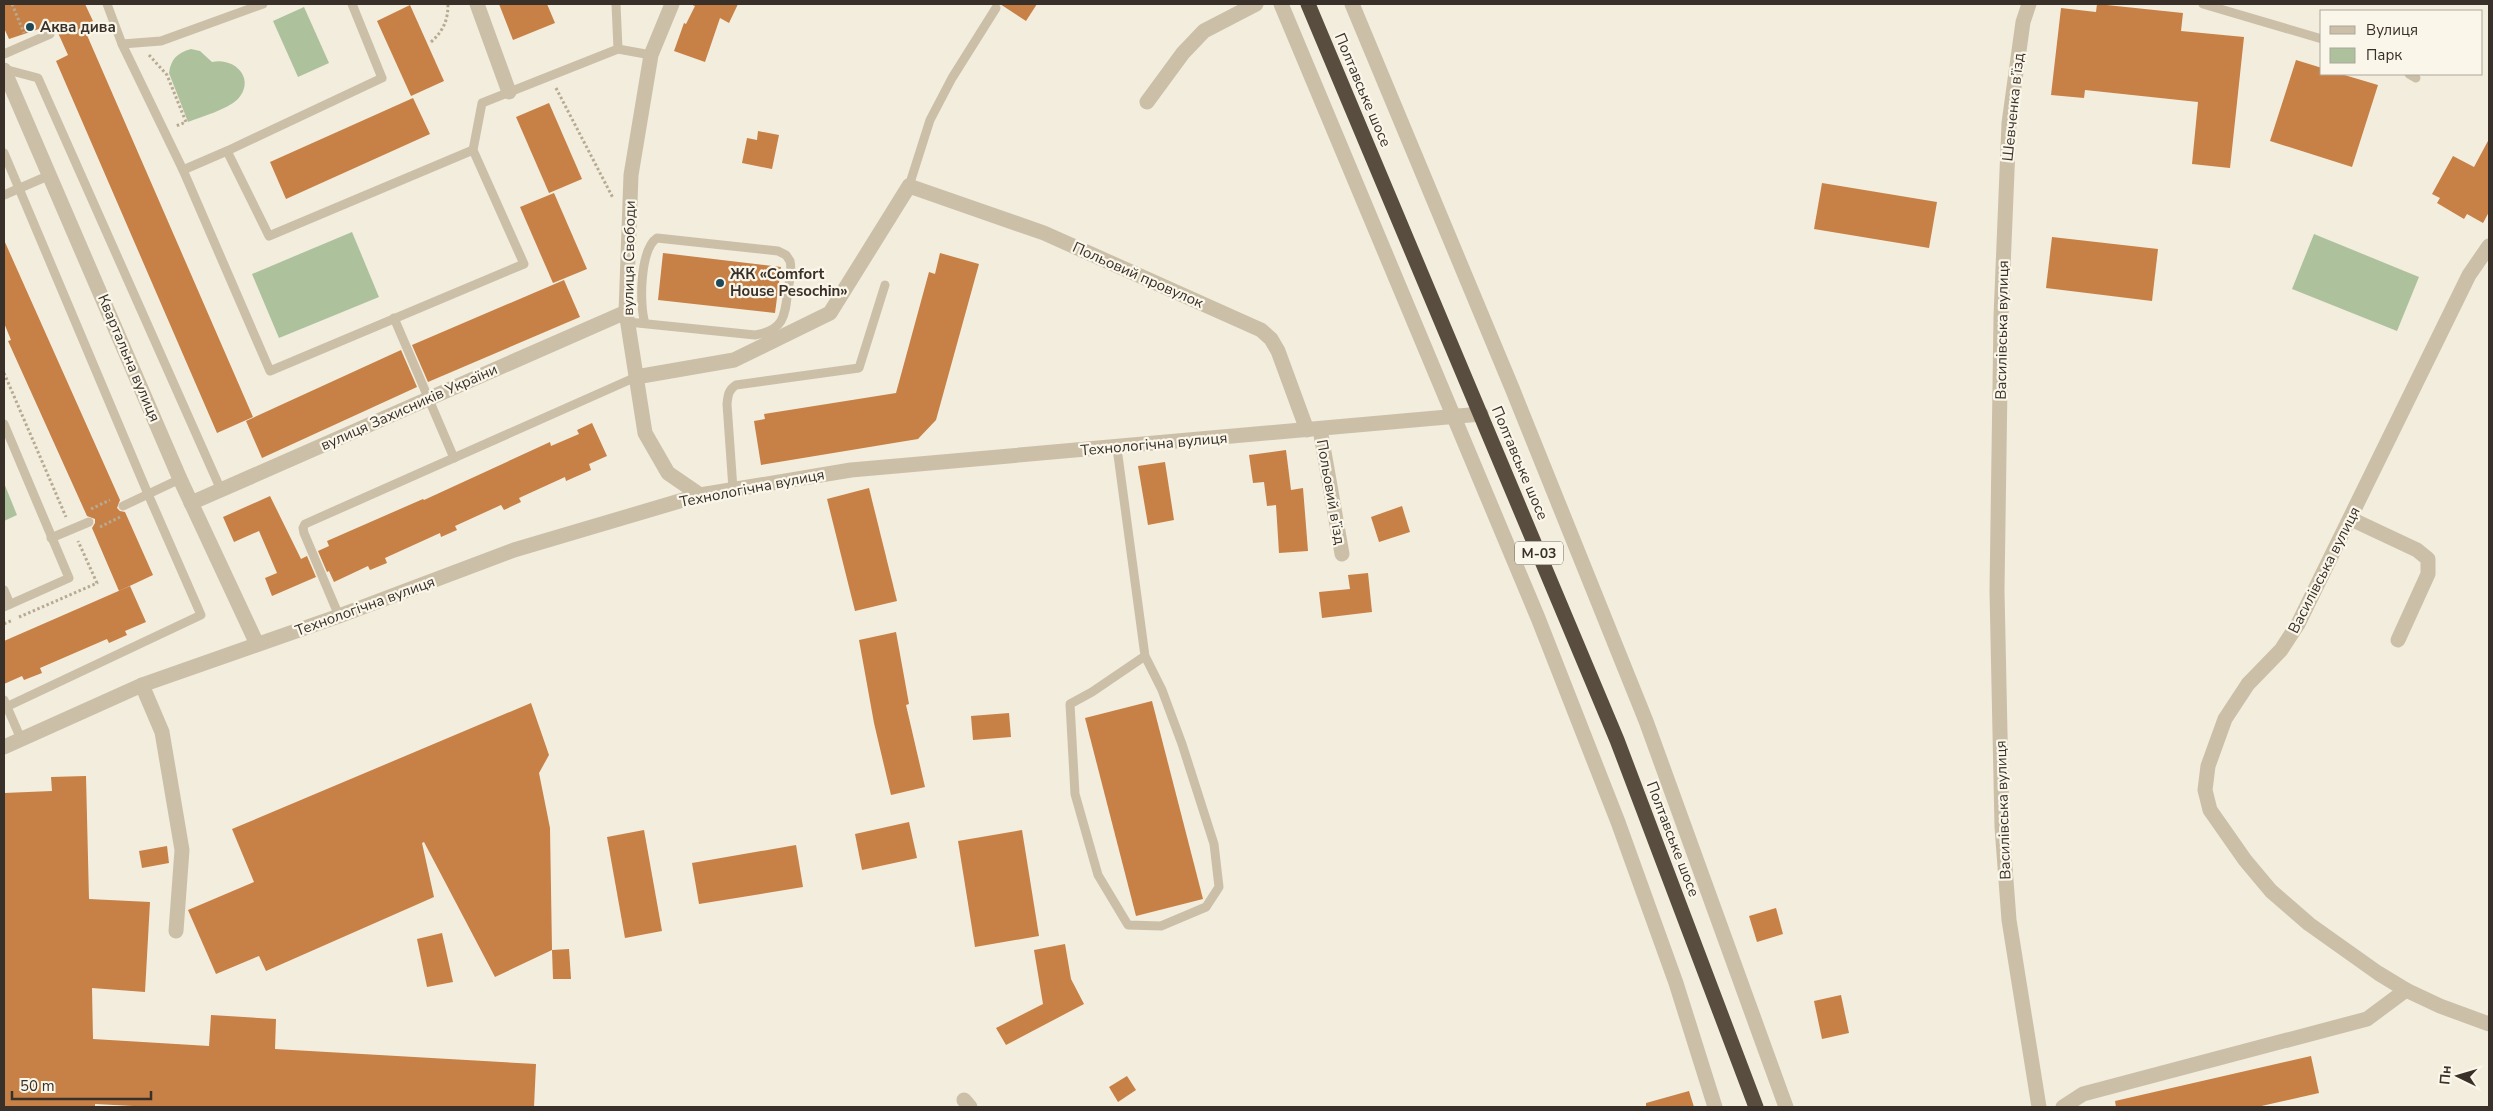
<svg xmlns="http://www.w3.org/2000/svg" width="2493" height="1111" font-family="'Nunito Sans',sans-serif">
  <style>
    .green { fill: #adc29c }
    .building { fill: #c78046 }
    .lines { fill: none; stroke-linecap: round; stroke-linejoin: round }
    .path { stroke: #b7aa93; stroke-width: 3; stroke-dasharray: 2.5 2.5; stroke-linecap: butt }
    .lane { stroke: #cbbfa8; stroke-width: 9 }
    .street { stroke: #cbbfa8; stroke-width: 15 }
    .highway { stroke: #594d40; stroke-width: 15 }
    .poi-dot { fill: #1d495a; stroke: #faf6e9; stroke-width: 2 }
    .labels { text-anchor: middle; stroke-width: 4.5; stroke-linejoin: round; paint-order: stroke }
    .shield { fill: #faf6e9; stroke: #726b63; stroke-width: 1 }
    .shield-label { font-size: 14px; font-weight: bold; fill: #383029 }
    .poi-label { font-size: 15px; font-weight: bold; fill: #383029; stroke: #faf6e9; text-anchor: start }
    .street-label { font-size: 15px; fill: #383029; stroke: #faf6e9 }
  </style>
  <rect width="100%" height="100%" fill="#f3eddd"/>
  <g class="green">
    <polygon points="304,7 329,63 298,77 273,21"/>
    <path d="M191,49L200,51L212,62C235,57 256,79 238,99C226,110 203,116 188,122L169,73C171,59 177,53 191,49Z"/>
    <polygon points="352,232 379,297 279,338 252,274"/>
    <polygon points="2314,234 2419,277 2397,331 2292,289"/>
    <polygon points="4,483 17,515 4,521"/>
  </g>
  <g class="building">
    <polygon points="4,4 85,4 93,21 83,26 253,417 217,433 56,61 68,55 54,24 9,39 4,28"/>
    <polygon points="499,4 547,4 555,23 513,40"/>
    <polygon points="690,4 738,4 729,23 720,18 705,62 674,51 684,23 686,24 695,6"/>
    <polygon points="1000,4 1037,4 1026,21"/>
    <polygon points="2097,4 2183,13 2181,31 2244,37 2230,168 2192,164 2198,102 2085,90 2084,98 2051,95 2061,8 2096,12"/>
    <polygon points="410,5 444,81 411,96 377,21"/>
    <polygon points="2296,60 2322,68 2322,74 2341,74 2378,85 2352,167 2270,141"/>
    <polygon points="413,98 430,134 286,199 270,162"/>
    <polygon points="549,103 582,179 549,193 516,117"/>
    <polygon points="758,131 779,135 772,169 742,163 747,138 757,140"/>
    <polygon points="2489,139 2489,212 2483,223 2467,214 2464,219 2437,203 2440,198 2432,194 2453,156 2474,167"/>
    <polygon points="1822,183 1937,202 1929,248 1814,229"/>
    <polygon points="554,193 587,269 553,283 520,207"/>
    <polygon points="2052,237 2158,249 2152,301 2046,288"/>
    <polygon points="4,240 120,500 117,508 120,511 125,512 153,575 119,591 92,528 95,523 95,519 87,516 8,341 11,340 4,323"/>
    <polygon points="663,253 781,267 775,313 658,300"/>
    <polygon points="940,253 979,264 936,420 918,439 761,465 754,421 765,419 764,414 896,393 929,272 935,274"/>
    <polygon points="564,280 580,317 428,382 412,345"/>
    <polygon points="401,350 417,387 262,458 246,421"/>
    <polygon points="592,423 607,456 589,464 591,470 566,481 565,477 519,498 521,502 504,510 501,505 455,526 457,530 441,537 440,533 385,558 387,563 370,570 368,566 334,582 329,571 327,572 318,551 329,546 327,541 423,499 424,500 550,442 551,446 579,434 577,430"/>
    <polygon points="1286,450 1291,490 1303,488 1308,551 1279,553 1276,505 1267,506 1264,482 1253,483 1249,455"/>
    <polygon points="1165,462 1174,520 1148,525 1138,466"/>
    <polygon points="869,488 897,601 855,611 827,499"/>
    <polygon points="270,496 301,559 307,556 316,577 272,596 265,578 277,573 259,531 234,542 223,517"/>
    <polygon points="1402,506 1410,532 1379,542 1371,517"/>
    <polygon points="1368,573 1372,612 1322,618 1319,592 1350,589 1348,575"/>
    <polygon points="130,586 146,622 125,631 127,635 109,643 107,639 40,668 42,673 24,680 22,676 4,684 4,641"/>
    <polygon points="896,632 909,704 906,705 925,787 891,795 874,723 859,640"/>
    <polygon points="1152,701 1203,899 1136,916 1085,718"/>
    <polygon points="531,703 549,755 539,773 550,828 552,950 495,977 424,842 422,843 434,897 266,971 259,956 216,974 188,910 254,882 232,829"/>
    <polygon points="1009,713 1011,737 973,740 971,716"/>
    <polygon points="86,776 89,899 150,902 145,992 92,988 93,1039 209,1046 211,1015 276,1019 275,1049 536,1064 534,1107 152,1107 95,1104 95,1107 4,1107 4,793 52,791 51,777"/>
    <polygon points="909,822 917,858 862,870 855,834"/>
    <polygon points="644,830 662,931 625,938 607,837"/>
    <polygon points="1022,830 1039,936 975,947 958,841"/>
    <polygon points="796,845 803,887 699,904 692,863"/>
    <polygon points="167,846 169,863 142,868 139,851"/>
    <polygon points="1776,908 1783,934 1757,942 1749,916"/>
    <polygon points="442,933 453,982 427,987 417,939"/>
    <polygon points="1065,944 1071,979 1084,1004 1006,1045 996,1028 1043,1004 1034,950"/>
    <polygon points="569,949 571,979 553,979 552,950"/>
    <polygon points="1841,995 1849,1033 1822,1039 1814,1001"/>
    <polygon points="2311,1056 2319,1093 2257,1107 2116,1107 2115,1101"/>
    <polygon points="1127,1076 1136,1090 1118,1102 1109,1087"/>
    <polygon points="1689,1091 1694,1107 1646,1107 1646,1103"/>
  </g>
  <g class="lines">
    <g class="path">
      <polyline points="12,4 24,33"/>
      <path d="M431,42C443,31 448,21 448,4"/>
      <polyline points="149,55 167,75 186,122 176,126"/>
      <polyline points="556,88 613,198"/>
      <polyline points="4,373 66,517"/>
      <polyline points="91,509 110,500"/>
      <polyline points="100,527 120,517"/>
      <polyline points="19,617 97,583 78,541"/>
      <polyline points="4,624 13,620"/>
    </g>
    <g class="lane">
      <polyline points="107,4 122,44 161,41 263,4"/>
      <polyline points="352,4 382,78 227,151 269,236 473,150"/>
      <polyline points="616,4 618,49"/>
      <polyline points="2203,4 2322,39"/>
      <polyline points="122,44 183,170 270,371 524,264 473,150 482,103 618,49 651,55"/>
      <polyline points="4,54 50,34"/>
      <polyline points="4,69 38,78 221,490"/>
      <polyline points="2409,74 2416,78"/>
      <polyline points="4,153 148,494 201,615 4,708"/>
      <polyline points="183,170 227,151"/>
      <polyline points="909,186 930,120 952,78 996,8"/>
      <polyline points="4,195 50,175"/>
      <polyline points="394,318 454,458"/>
      <path d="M628,322L755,335C785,330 785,315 788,289C790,280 792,269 790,261L786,255L778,251L657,238C640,249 639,305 645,323"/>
      <polyline points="4,424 69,578 4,607"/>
      <polyline points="1117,448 1145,656 1162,690 1182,744 1214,844 1219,887 1206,907 1161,926 1128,925 1098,875 1075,794 1070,704 1092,692 1145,656"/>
      <path d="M733,489L727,404C728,396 728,390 736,385L859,368L885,285"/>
      <polyline points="123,506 180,479"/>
      <polyline points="51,538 89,522"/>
      <polyline points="4,590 10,604"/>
      <polyline points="339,616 304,533 303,528 305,524 636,377"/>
      <polyline points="4,700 21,739"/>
    </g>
    <g class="street">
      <polyline points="477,4 509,92"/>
      <polyline points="672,4 651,55 631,175 626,312 645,433 668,473 700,495"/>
      <polyline points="1281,4 1538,618 1618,822 1676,983 1715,1107"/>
      <polyline points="1352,4 1512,388 1646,721 1786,1107"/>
      <polyline points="2029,4 2023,22 2009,123 2001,317 1997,591 2002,827 2009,920 2039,1107"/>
      <polyline points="4,70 180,479 257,644"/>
      <polyline points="1147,102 1183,53 1204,31 1256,4"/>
      <polyline points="636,377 734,360 830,313 909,186 1044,233 1261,330 1271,339 1278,351 1307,430"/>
      <polyline points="1320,429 1342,554"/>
      <polyline points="191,503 626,312"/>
      <polyline points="2351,519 2417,550 2428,559 2428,574 2398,640"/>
      <polyline points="142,685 162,732 182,850 176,931"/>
      <polyline points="4,747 142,685 339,616 514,550 700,495 851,470 1481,414"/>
      <polyline points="2406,990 2378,973 2309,924 2271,891 2245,860 2210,810 2205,790 2208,766 2225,719 2248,684 2281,650 2298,624 2469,275 2489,246"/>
      <polyline points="964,1100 970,1107"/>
      <polyline points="2063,1107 2083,1094 2367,1019 2406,990 2440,1006 2489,1024"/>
    </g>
    <polyline class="highway" points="1308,4 1617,740 1756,1107"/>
  </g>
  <g class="poi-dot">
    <circle cx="30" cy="27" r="5"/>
    <circle cx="720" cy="283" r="5"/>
  </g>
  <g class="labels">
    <rect class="shield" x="1515" y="541.5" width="48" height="23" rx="4"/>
    <g class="shield-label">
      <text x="1539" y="558">М-03</text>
    </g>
    <g class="poi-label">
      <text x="40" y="32">Аква дива</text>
      <text x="730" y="279">ЖК «Comfort<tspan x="730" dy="17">House Pesochin»</tspan></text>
    </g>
    <g class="street-label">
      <text transform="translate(1363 90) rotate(67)" y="5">Полтавське шосе</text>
      <text transform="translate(2013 107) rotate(-84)" y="5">Шевченка в’їзд</text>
      <text transform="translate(629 258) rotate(-89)" y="5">вулиця Свободи</text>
      <text transform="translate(1138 275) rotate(24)" y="5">Польовий провулок</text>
      <text transform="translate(2002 330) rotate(-89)" y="5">Василівська вулиця</text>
      <text transform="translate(129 358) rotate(67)" y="5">Квартальна вулиця</text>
      <text transform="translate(409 407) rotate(-24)" y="5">вулиця Захисників України</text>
      <text transform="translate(1154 444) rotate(-5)" y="5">Технологічна вулиця</text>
      <text transform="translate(1520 463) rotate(67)" y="5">Полтавське шосе</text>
      <text transform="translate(752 488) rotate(-11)" y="5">Технологічна вулиця</text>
      <text transform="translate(1331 492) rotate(80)" y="5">Польовий в’їзд</text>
      <text transform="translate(2324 570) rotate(-63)" y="5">Василівська вулиця</text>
      <text transform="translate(365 606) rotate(-20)" y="5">Технологічна вулиця</text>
      <text transform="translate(2003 810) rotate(-92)" y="5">Василівська вулиця</text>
      <text transform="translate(1673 839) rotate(69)" y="5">Полтавське шосе</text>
    </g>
  </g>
  <rect width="2493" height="1111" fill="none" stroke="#383029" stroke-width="10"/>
  <rect x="2320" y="10" width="162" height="65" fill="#faf6e9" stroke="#aca79c"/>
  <rect x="2330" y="26" width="25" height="8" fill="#cbbfa8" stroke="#aca79c"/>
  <text x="2366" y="35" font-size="15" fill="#383029">Вулиця</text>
  <rect x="2330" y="48" width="25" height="15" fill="#adc29c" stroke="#aca79c"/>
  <text x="2366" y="60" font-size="15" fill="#383029">Парк</text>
  <g transform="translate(2458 1076) rotate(275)" stroke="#faf6e9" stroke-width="4" paint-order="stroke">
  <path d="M0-4L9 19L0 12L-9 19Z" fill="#383029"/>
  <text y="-8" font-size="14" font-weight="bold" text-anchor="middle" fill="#383029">Пн</text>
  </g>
  <path d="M12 1091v8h139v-8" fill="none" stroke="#383029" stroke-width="2.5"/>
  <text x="20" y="1091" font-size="15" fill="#383029" stroke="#faf6e9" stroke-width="4" paint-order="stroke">50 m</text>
</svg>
